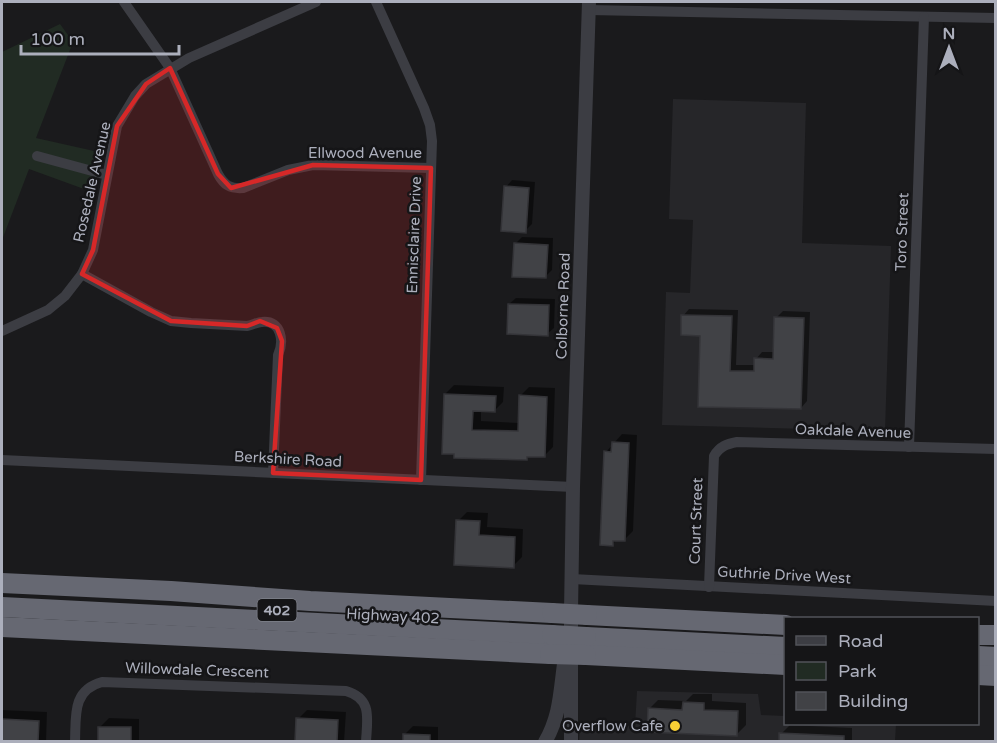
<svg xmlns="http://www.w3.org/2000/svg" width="997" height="743" font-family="'Varela Round',sans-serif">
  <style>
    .built { fill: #262629 }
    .green { fill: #212b23 }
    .shadow { fill: #0007 }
    .building { fill: #414246; stroke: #343438; stroke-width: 1.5 }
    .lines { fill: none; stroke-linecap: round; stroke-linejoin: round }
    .minor { stroke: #3c3d43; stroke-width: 10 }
    .tertiary { stroke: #3c3d43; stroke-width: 14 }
    .motorway { stroke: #666872; stroke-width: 20 }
    .motorway-bridge { stroke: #666872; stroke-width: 20 }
    .marked { fill: #d62828; fill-opacity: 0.2; stroke: #d62828; stroke-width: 4.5; stroke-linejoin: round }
    .poi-dot { fill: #f9cf35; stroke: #151517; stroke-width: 2 }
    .labels { text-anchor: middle; stroke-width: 5; stroke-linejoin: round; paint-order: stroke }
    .shield { fill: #151517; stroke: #7f818a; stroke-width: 1.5 }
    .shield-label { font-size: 14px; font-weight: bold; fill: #acafbc }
    .street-label { font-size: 15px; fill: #acafbc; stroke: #151517 }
    .poi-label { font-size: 15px; fill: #acafbc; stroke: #151517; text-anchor: end }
  </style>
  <rect width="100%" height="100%" fill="#1a1a1c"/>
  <g class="built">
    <polygon points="673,99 806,103 802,243 891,246 885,431 662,425 666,292 690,293 693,220 669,219"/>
    <polygon points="637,691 758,694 761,715 785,716 786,724 896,724 895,741 579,742 580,723 635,726"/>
  </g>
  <polygon class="green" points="60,24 73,42 36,138 103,153 95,193 29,169 2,240 2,52"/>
  <g class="shadow">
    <polygon points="512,180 535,182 532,224 525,231 506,187"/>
    <polygon points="522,237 553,238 552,270 545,277 516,243"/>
    <polygon points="516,298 555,299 554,328 547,334 509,304"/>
    <polygon points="689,309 738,310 736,365 755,365 756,359 762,352 775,352 776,318 783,311 810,312 807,401 801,408 699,405 701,335 683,316"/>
    <polygon points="454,385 504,387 503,402 494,411 481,410 481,421 519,423 520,396 529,387 555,388 553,447 544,456 530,455 527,459 456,456 445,394"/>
    <polygon points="622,434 637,435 633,531 624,540 617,539 613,544 606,452"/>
    <polygon points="467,512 488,513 487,527 523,529 522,557 513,566 458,521"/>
    <polygon points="693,694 712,694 712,701 746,703 746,725 737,734 649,709 658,700 686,701"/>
    <polygon points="2,710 47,712 46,742 2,742"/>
    <polygon points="307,710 346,712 344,742 297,742 298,719"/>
    <polygon points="109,718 139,719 139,742 99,742 100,727"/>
    <polygon points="790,725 852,728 852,742 780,742 781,734"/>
    <polygon points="413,726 438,727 438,742 404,742 404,735"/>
  </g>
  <g class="building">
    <polygon points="504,186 529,188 526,233 501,231"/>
    <polygon points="514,243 548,245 546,278 512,277"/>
    <polygon points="508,304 549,305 548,336 507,334"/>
    <polygon points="681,315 732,316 730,371 754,371 754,358 773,359 774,317 804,318 801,409 698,407 700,336 681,335"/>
    <polygon points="444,394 496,396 495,412 473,411 472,430 518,431 519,395 547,397 545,457 527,457 527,460 454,458 454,454 442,454"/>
    <polygon points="612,442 629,443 625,541 613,541 613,546 600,545 604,451 611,452"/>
    <polygon points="456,520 480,521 479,535 515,537 514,568 454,565"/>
    <polygon points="683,702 704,703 704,710 738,711 737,736 647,732 648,708 682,710"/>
    <polygon points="296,718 338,720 337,742 295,742"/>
    <polygon points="2,719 39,721 38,742 2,742"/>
    <rect x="98" y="727" width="33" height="15"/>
    <polygon points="779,733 844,736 844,742 779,742"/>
    <polygon points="403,734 430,735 430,742 403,742"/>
  </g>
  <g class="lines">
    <g class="minor">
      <path d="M124,2L170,68L218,174C224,185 230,189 243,188L288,170L313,165L431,168"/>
      <polyline points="376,2 424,108 430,125 432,141 421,480"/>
      <polyline points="589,10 996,18"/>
      <polyline points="37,156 107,175"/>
      <path d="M82,274L151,312L171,321L191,323L247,326C253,325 257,322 262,322C282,320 284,342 278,355L273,473"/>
      <polyline points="2,331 48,310 65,296 82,274 93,250 117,126 135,96 146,84 189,58 316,2"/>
      <polyline points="909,447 924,17"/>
      <polyline points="2,460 573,487"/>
      <polyline points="572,579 996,601"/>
      <path d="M709,587L714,456C720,446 727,444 737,442L996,449"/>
      <path d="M75,742C76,716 72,690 102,682L346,691C373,699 367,719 366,742"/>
    </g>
    <g class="tertiary">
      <path d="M545,742C560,716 560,693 564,664"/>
      <polyline points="571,742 571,612 573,487 589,2"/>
    </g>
    <g class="motorway">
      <polyline points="2,583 171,591 310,601 552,613"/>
      <polyline points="2,607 552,635"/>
      <polyline points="587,615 786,625"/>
      <polyline points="2,627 550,654"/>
      <polyline points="978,635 996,635"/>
      <polyline points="586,637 786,647"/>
      <polyline points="586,655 786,665"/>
      <polyline points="978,656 996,657"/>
      <polyline points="978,675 996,676"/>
    </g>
    <g class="motorway-bridge">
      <polyline points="552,613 587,615"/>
      <polyline points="552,635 586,637"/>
      <polyline points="550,654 586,655"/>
    </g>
  </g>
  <path class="marked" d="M170,68L218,174L231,188L313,165L431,168L421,480L273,473L282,341L277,328L260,321L247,326L171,321L82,274L93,250L117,126L146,84Z"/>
  <circle class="poi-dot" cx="675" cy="726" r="6"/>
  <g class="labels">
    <rect class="shield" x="257.5" y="599" width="39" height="22" rx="4.5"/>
    <g class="shield-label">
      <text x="277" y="615">402</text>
    </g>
    <g class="street-label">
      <text x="365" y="158">Ellwood Avenue</text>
      <text transform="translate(92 182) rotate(-77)" y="5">Rosedale Avenue</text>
      <text transform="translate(902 232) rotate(-88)" y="5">Toro Street</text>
      <text transform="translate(414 235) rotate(-88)" y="5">Ennisclaire Drive</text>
      <text transform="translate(563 306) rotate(-88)" y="5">Colborne Road</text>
      <text transform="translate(853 431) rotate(2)" y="5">Oakdale Avenue</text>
      <text transform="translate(288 459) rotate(3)" y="5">Berkshire Road</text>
      <text transform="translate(696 521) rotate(-88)" y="5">Court Street</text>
      <text transform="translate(784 575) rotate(3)" y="5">Guthrie Drive West</text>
      <text transform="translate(393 616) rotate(3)" y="5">Highway 402</text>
      <text transform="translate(197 670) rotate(2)" y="5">Willowdale Crescent</text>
    </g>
    <g class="poi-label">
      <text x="663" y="731">Overflow Cafe</text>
    </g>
  </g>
  <rect width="997" height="743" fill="none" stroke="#acafbc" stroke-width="6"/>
  <rect x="784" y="617" width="195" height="108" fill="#151517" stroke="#515359" stroke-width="1.5"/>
  <rect x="796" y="636" width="30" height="9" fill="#3c3d43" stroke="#515359" stroke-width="1.5"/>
  <text x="838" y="647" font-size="18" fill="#acafbc">Road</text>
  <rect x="796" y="662" width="30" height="18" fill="#212b23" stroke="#515359" stroke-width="1.5"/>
  <text x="838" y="677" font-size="18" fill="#acafbc">Park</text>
  <rect x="796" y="692" width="30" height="18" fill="#414246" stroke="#515359" stroke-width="1.5"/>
  <text x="838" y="707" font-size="18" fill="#acafbc">Building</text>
  <g transform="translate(949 48)" stroke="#151517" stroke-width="4.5" paint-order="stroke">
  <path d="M0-4.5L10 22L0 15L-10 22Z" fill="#acafbc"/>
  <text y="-9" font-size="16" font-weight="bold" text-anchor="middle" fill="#acafbc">N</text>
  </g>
  <path d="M21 45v9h158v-9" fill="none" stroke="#acafbc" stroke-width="3"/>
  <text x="30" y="45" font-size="18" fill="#acafbc" stroke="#151517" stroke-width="4.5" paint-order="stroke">100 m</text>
</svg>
